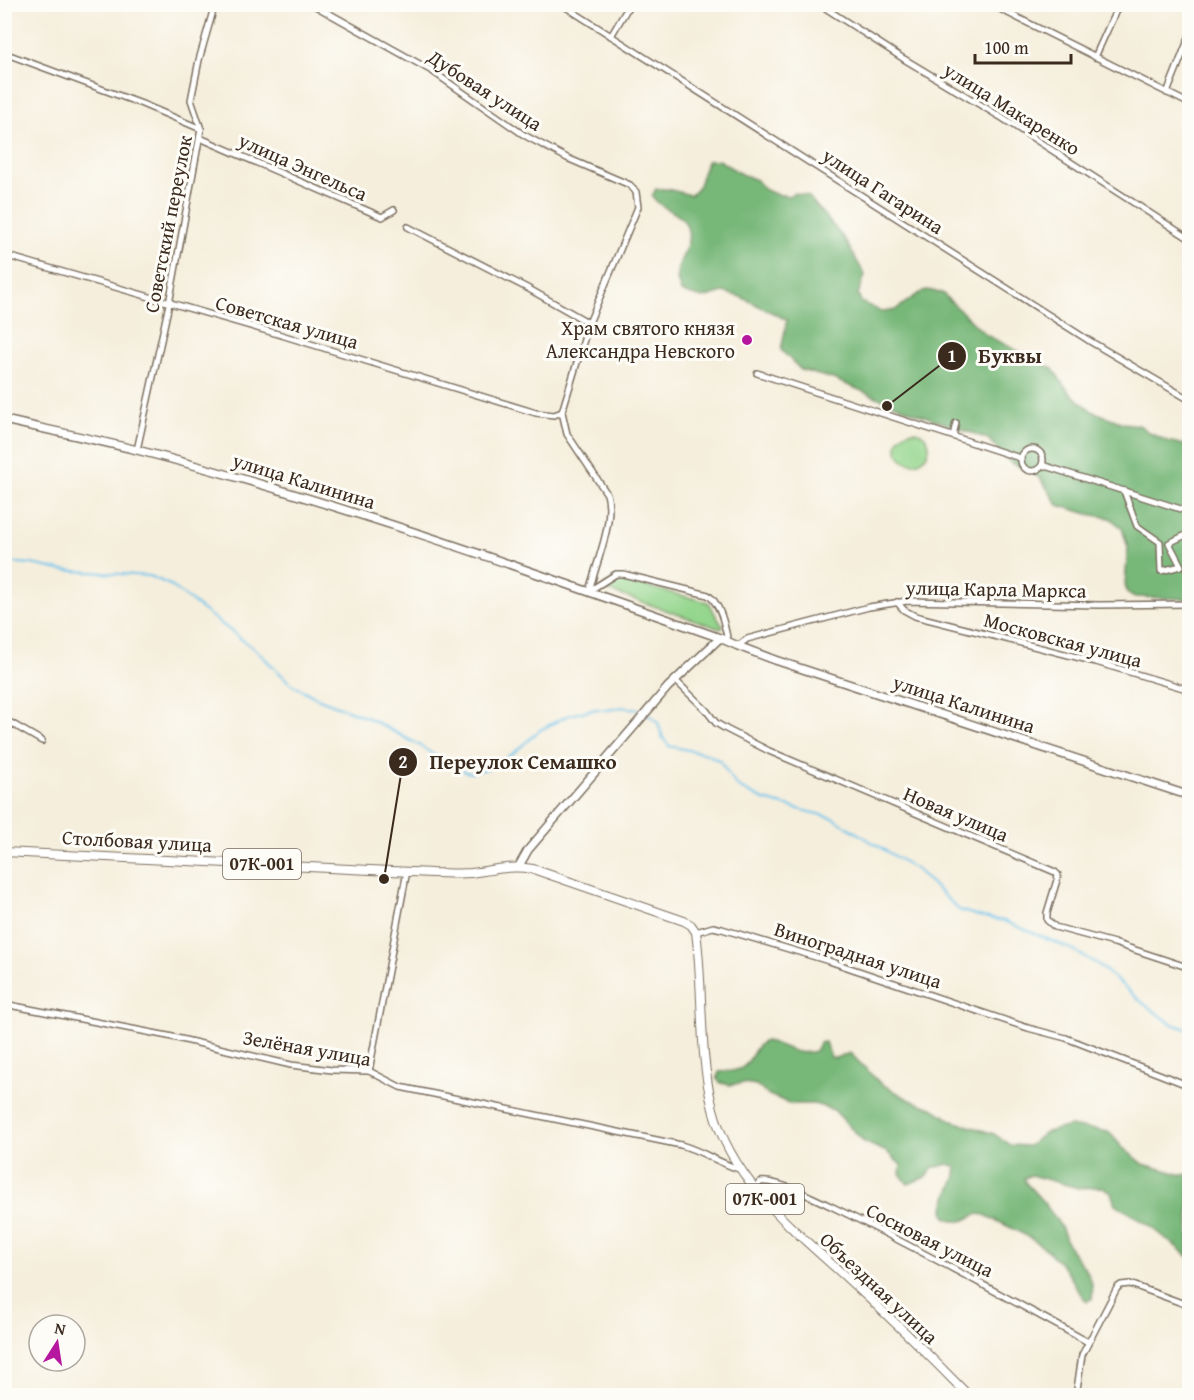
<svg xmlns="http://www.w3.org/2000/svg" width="1194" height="1400" font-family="'Gentium Book Plus',serif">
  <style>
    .green { fill: #94d68d; stroke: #688056; stroke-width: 1.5 }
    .forest { fill: #77b778; stroke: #59704b; stroke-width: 1.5 }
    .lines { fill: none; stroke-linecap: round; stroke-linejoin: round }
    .stream { stroke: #6ec3eb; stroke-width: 2 }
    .street-casing { stroke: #7c6f60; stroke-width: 8 }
    .secondary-casing { stroke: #7c6f60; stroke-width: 10 }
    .primary-casing { stroke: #7c6f60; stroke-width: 10 }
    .street { stroke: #fff; stroke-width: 5 }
    .secondary { stroke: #fff; stroke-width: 7 }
    .primary { stroke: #fff; stroke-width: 8 }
    .poi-dot { fill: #b5179e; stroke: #fdfcf7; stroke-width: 2 }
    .labels { text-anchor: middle; stroke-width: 6; stroke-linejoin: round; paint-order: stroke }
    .shield { fill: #fdfcf7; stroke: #75695f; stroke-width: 1.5 }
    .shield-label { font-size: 18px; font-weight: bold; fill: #3b2a1e }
    .street-label { font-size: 20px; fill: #3b2a1e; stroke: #fdfcf7 }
    .poi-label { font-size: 20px; fill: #3b2a1e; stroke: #fdfcf7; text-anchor: end }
    .leader { fill: none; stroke: #3b2a1e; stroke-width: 2 }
    .callout-dot { fill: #3b2a1e; stroke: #fdfcf7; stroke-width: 2 }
    .mark-label { font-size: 18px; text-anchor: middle; font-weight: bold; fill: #fff }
    .callout-label { font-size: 21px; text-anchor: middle; font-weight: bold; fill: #3b2a1e; stroke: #fdfcf7; stroke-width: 6; stroke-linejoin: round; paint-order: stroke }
  </style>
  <rect width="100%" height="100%" fill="#fdfcf7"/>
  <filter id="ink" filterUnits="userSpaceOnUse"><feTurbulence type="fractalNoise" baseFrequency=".0167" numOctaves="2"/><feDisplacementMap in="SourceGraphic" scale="12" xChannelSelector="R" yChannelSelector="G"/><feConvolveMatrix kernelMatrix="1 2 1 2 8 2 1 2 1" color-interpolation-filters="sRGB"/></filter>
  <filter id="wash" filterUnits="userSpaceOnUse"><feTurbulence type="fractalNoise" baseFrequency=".008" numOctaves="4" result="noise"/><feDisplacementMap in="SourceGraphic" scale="24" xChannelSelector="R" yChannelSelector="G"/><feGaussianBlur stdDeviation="1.35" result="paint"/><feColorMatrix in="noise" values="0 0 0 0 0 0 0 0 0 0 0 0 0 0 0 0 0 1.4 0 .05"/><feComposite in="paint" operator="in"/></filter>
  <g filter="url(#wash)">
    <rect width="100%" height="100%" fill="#f5eedc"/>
    <g class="green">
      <circle cx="913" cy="447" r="16"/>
      <polygon points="616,579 708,602 723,627 721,629 603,589 604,585"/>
    </g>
    <g class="forest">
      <path d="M708,160H719L739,173L756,180L766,190L775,194L788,196L795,193L808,196L845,240L865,275L858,294L861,302L880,311L895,310L918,294L927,290L942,293L986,335L1052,368L1069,392L1092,411L1123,423L1139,425L1150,433L1167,441L1189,446V599L1135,597L1127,593L1125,584L1128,548L1122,528L1110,518L1088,514L1058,505L1041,479L1029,471L1011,463L988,439L913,412L833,379L801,370L781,350L787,320L741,297L723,292L703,298L681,292C679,286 676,279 677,273C679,257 693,245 687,227C682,211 660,210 652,196L656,189C669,187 678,193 691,195C705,182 699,175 708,160Z"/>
      <path d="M765,1041C785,1044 793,1057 815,1051L819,1043L825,1042L831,1057L835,1058L850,1053L880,1083L908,1099L934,1109L953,1121L994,1134L1010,1145L1029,1146L1044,1133L1070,1126L1109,1132L1122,1147L1143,1164L1183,1175L1189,1174V1257L1149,1225L1115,1204L1111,1193L1103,1187L1078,1188L1031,1175L1024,1178L1026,1183C1039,1197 1051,1210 1061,1227C1065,1235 1067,1246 1073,1253C1085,1269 1095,1276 1092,1299L1087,1301C1080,1295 1079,1291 1074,1283C1069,1273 1059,1262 1051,1254C1034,1237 1008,1227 987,1216C970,1208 968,1231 945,1216C940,1198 959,1184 956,1167L948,1164L933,1168L926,1177L908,1184L900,1174L901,1165L887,1152L864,1142L834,1110L814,1104H791L769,1095L756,1085L744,1083L730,1085L721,1083L717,1079L719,1072C727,1071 737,1072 743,1067C753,1059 753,1046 765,1041Z"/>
    </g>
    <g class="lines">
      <polyline class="stream" points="4,562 32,564 60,570 150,576 170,585 257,651 291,684 317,698 368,718 419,745 452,767 470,773 490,768 516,751 540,730 569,715 596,709 608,710 623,707 639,710 652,717 658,723 663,738 669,746 707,754 720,761 736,785 742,789 764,800 833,818 917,870 959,910 982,917 1004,921 1071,949 1099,965 1144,1004 1172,1024 1190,1030"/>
    </g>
  </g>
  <g filter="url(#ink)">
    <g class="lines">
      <defs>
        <g id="street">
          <path d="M312,4L432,71L524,135L567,158L630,185L636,192L638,207L589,323L562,412L567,434L607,494C615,520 596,564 589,591"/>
          <polyline points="561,4 1088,340 1190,400"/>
          <polyline points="819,4 904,59 999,116 1190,239"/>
          <polyline points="990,4 1190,104"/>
          <polyline points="611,36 630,4"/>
          <polyline points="4,53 142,104 201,129"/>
          <polyline points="1095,57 1119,4"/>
          <polyline points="1167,93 1190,35"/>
          <polyline points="200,138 382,217 394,210"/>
          <polyline points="408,227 529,289 589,323"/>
          <polyline points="4,255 278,334 536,413 554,415 562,412"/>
          <polyline points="757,373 1020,458"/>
          <polyline points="953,436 956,423"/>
          <circle cx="1032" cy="460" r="11"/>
          <polyline points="137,450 169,304 201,129 191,100 199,60 215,4"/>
          <polyline points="1042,465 1190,512"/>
          <polyline points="1124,491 1137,526 1160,542 1161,571 1181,566 1169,543 1190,533"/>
          <path d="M589,591L616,574H623L708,595C721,604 725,627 728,642"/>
          <polyline points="897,602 904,610 915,616 1096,662 1190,690"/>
          <polyline points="738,646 747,639 869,607 907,601 1099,605 1190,604"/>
          <polyline points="675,680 706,710 716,723 726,729 769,751 1055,872 1058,875 1057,880 1047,913 1047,920 1055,927 1114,943 1190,968"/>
          <polyline points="4,719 42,741"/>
          <polyline points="696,932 713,927 722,929 829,961 1028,1028 1066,1038 1190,1086"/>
          <path d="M4,1004L168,1036L291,1065L332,1070L369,1071L400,1087L681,1145C702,1151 719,1163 739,1169"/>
          <polyline points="369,1071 407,871"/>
          <path d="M755,1189L760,1182C779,1179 826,1204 845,1213C928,1254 1008,1298 1088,1342"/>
          <polyline points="1076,1396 1082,1355 1117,1288 1121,1285 1130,1284 1190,1306"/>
        </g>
        <g id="secondary">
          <path d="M4,420C49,430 93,439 137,450C335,501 528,570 720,638L738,646L775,660L1190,796"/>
          <polyline points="519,866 528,850 668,687 720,638"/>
        </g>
        <path id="primary" d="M4,852L432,873C445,873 458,874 471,873C493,870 511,865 533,869L684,921L691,925L696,932C704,991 698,1051 713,1109C732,1182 794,1230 847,1278C889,1316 930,1356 969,1396"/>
      </defs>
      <use href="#street" class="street-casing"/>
      <use href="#secondary" class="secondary-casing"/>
      <use href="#primary" class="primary-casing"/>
      <use href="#street" class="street"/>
      <use href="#secondary" class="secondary"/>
      <use href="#primary" class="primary"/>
    </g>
  </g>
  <circle class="poi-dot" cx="747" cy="340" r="6"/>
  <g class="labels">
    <g class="shield">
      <rect x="223" y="849" width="78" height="30" rx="4.5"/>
      <rect x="726" y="1184" width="78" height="30" rx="4.5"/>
    </g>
    <g class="shield-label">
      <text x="262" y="870">07К-001</text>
      <text x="765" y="1205">07К-001</text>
    </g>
    <g class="street-label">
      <text transform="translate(485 90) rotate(33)" y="7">Дубовая улица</text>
      <text transform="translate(1012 109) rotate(32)" y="7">улица Макаренко</text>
      <text transform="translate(303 167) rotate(24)" y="7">улица Энгельса</text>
      <text transform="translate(883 191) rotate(33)" y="7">улица Гагарина</text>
      <text transform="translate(168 224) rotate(-79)" y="7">Советский переулок</text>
      <text transform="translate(287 322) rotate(16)" y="7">Советская улица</text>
      <text transform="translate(304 481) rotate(17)" y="7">улица Калинина</text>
      <text transform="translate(996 589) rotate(1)" y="7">улица Карла Маркса</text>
      <text transform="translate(1063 640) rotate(15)" y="7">Московская улица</text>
      <text transform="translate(964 704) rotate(18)" y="7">улица Калинина</text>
      <text transform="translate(956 814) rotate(23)" y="7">Новая улица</text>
      <text transform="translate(137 841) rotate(3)" y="7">Столбовая улица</text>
      <text transform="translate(858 955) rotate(18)" y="7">Виноградная улица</text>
      <text transform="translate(307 1048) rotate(10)" y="7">Зелёная улица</text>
      <text transform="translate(930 1240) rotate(27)" y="7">Сосновая улица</text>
      <text transform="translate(879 1288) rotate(43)" y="7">Объездная улица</text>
    </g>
    <g class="poi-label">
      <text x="735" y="335">Храм святого князя<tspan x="735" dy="23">Александра Невского</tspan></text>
    </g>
  </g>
  <path class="leader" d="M887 406L952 356M384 879L403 762"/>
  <g class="callout-dot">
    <circle cx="887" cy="406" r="6"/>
    <circle cx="384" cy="879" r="6"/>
    <circle cx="952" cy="356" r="15"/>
    <circle cx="403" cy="762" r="15"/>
  </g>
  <g class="mark-label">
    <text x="952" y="362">1</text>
    <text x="403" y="768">2</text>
  </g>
  <g class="callout-label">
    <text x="1010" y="363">Буквы</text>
    <text x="523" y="769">Переулок Семашко</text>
  </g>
  <rect width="1194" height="1400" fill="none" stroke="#fdfcf7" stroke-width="24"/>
  <g transform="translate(57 1343) rotate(12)"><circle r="28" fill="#fdfcf7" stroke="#afa8a0" stroke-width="1.5"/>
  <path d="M0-4.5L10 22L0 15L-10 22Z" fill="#b5179e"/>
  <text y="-9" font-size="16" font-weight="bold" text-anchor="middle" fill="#3b2a1e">N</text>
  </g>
  <path d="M975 54v9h96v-9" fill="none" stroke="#3b2a1e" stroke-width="3"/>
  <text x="984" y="54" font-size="18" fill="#3b2a1e" stroke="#fdfcf7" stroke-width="4.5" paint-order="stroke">100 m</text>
</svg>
